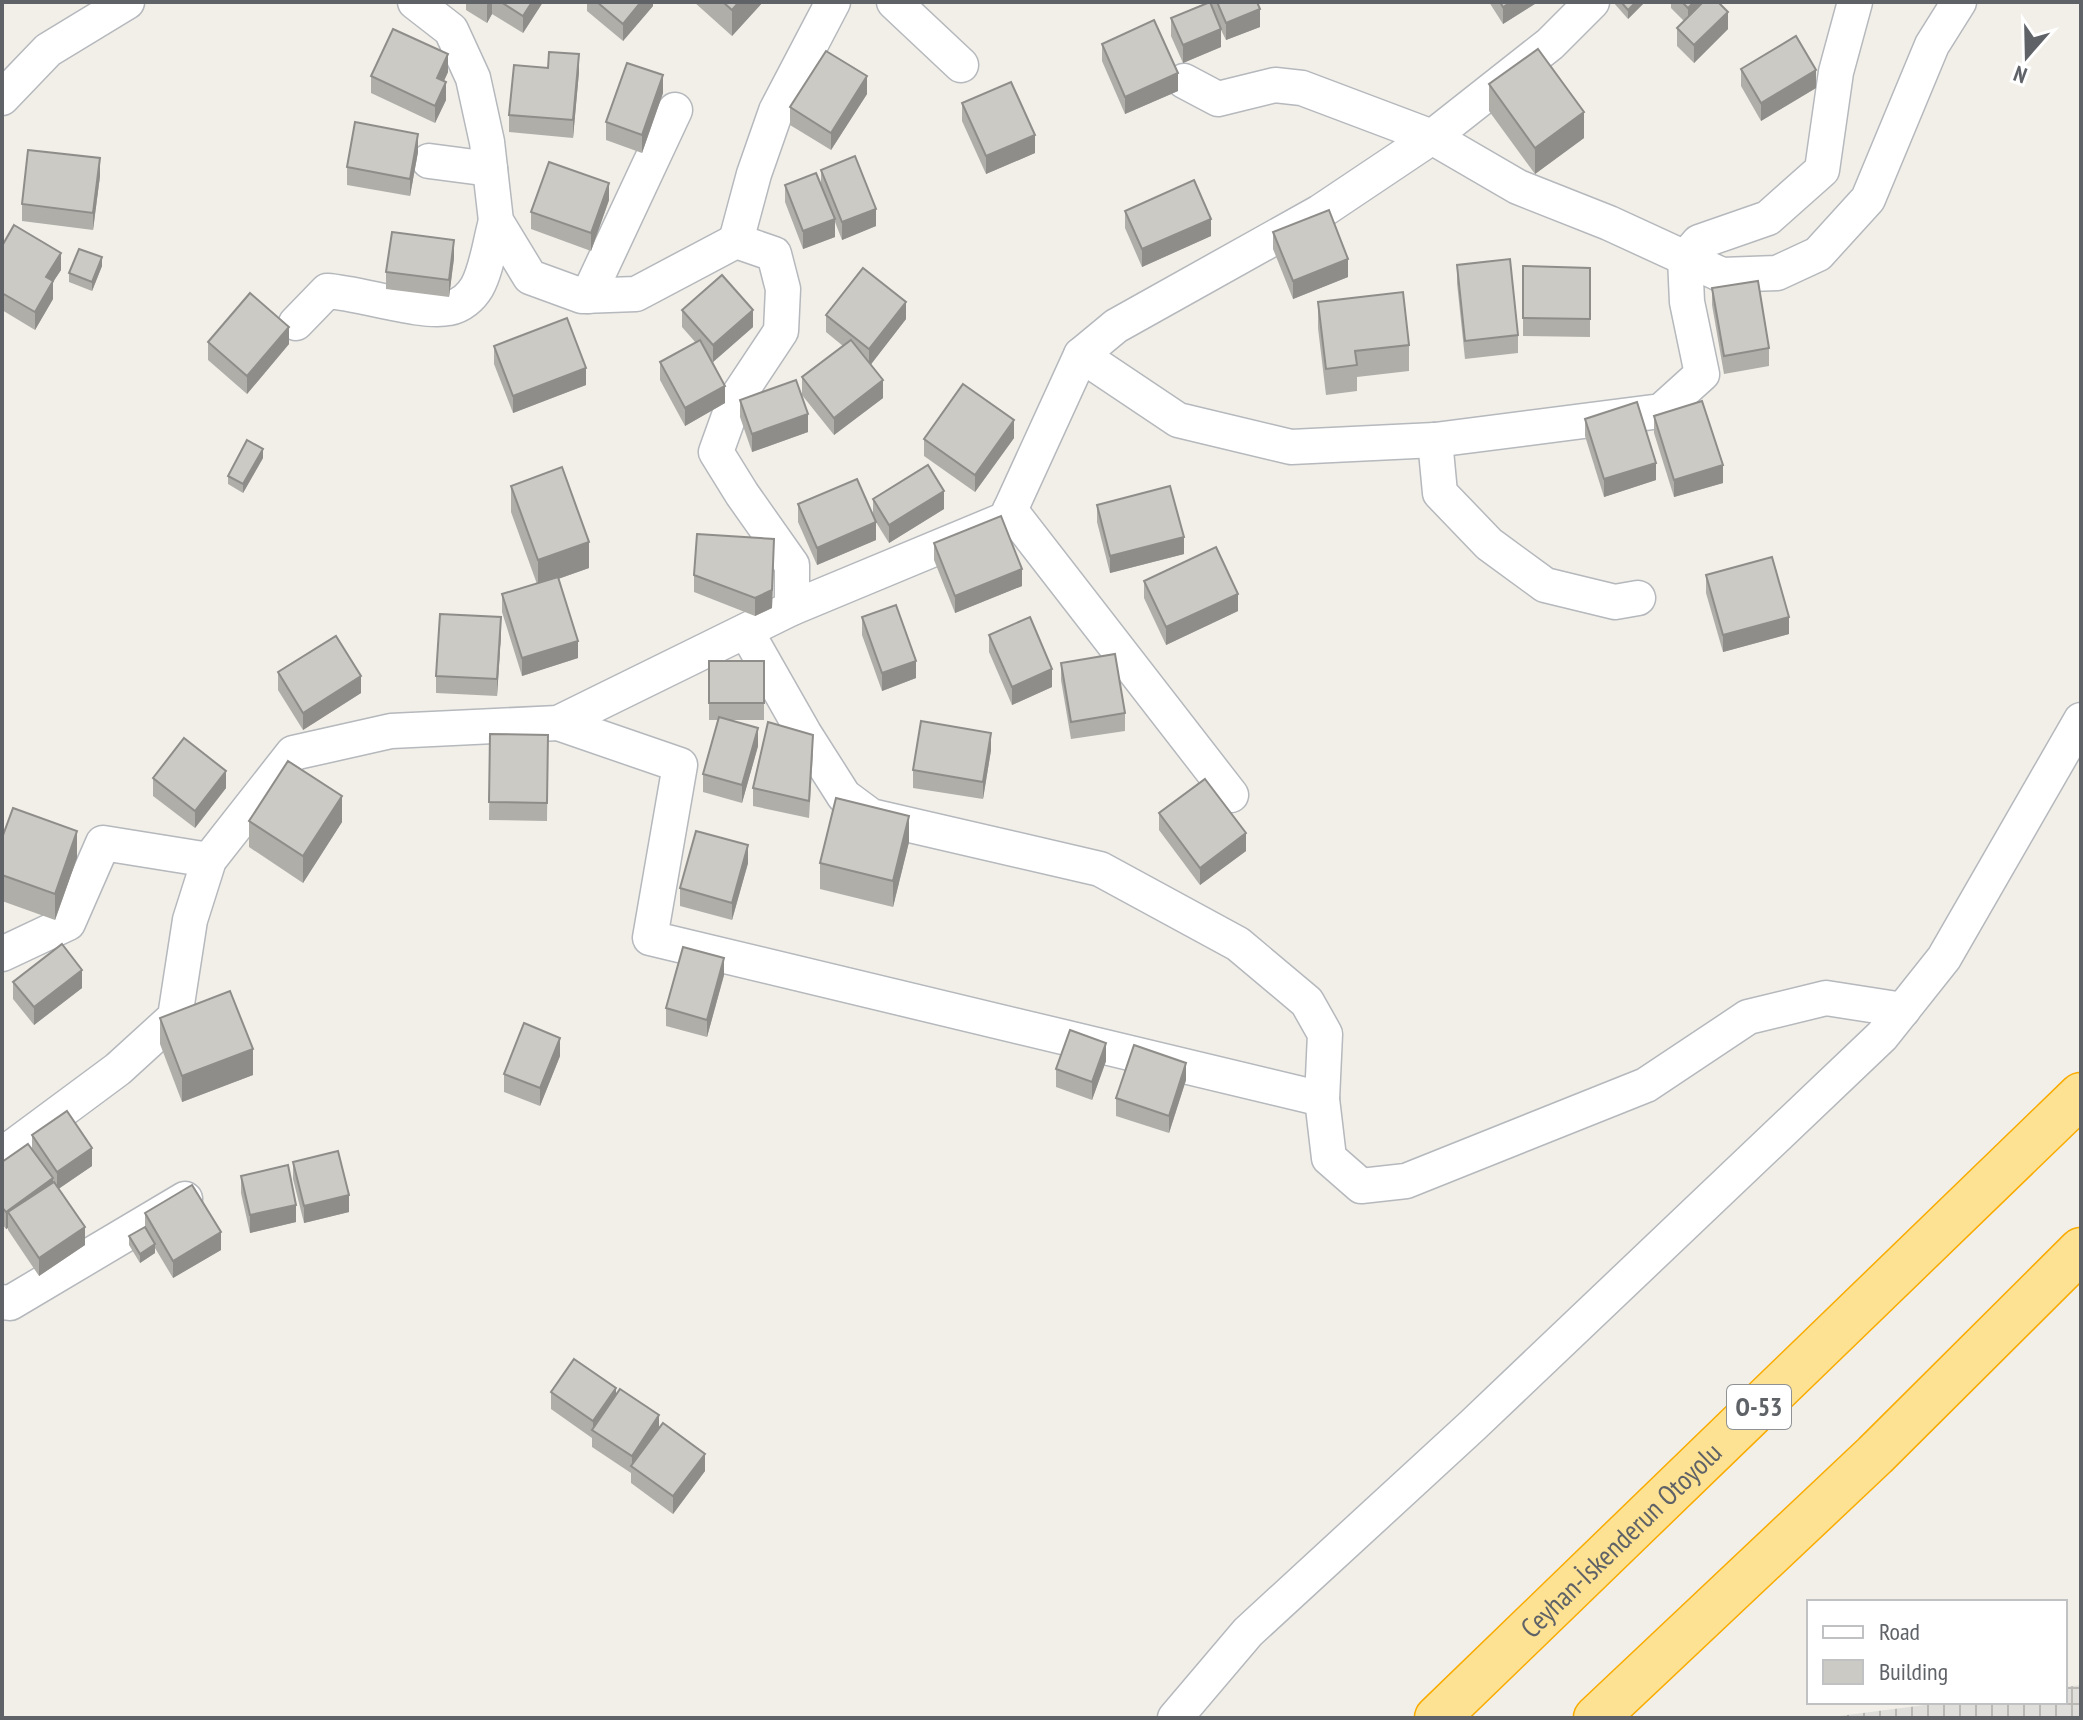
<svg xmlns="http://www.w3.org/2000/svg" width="2083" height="1720" font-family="'PT Sans Narrow',sans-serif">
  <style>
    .industrial { fill: url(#industrial-grid) }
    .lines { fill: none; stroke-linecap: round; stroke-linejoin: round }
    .minor-casing { stroke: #b5b8bc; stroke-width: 37 }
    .highway-casing { stroke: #f9ab00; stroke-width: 47 }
    .minor { stroke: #fff; stroke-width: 34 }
    .highway { stroke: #fde293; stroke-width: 44 }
    .wall { fill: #afaea9 }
    .shaded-wall { fill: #8f8d8a }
    .building { fill: #cccac5; stroke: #8f8d8a; stroke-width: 2 }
    .labels { text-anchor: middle; stroke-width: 6; stroke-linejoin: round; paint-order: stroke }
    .shield { fill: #fff; stroke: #8f9295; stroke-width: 2 }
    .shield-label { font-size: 26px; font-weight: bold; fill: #5f6368 }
    .street-label { font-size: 28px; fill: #5f6368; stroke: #fff }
  </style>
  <defs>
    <pattern id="industrial-grid" width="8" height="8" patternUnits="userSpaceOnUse" patternTransform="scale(2)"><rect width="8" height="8" fill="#e0deda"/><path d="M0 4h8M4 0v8" fill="none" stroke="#b9b8b5"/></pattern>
  </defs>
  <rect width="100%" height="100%" fill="#f1efe8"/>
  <polygon class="industrial" points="2081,1685 2081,1718 1824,1718 1948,1702 2065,1702 2065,1687"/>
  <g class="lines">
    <defs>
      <g id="minor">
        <polyline points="415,2 451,30 473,78 487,142 496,221 530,277 582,296 636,294 736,241 774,254 783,289 781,331 734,402 716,452 742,494 792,565 792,608"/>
        <polyline points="894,2 961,65"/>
        <polyline points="1184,81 1218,99 1275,85 1302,88 1432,137 1518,187 1609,223 1722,275 1777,273 1818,254 1868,199 1932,45 1959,2"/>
        <polyline points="2,98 48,50 127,2"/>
        <polyline points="429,161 490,169"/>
        <polyline points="736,241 754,174 776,111 833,2"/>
        <polyline points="588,296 675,110"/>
        <path d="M296,323L327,291C360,293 421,314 449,308C461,306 471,297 477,287C487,269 490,242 496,221"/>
        <polyline points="1081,355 1178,420 1291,447 1435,440 1661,411 1702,374 1687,302 1685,258 1699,242 1768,218 1822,170 1836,72 1855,2"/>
        <polyline points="1435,440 1440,493 1489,544 1545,585 1615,602 1638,598"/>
        <polyline points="1010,510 1231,795"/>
        <polyline points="746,631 804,733 844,796 871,816 1100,869 1238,944 1307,1002 1325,1034 1322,1099 1329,1158 1361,1186 1406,1181 1646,1085 1748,1017 1826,998 1903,1010"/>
        <polyline points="558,723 680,765 650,938 1322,1099"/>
        <polyline points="2,954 68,923 103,843 209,860"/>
        <polyline points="2,1155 118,1069 175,1017 190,920 209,860 293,753 391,731 558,723 792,608 1006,519 1081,355 1116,326 1320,212 1432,137 1550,44 1592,2"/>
        <polyline points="2,1302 10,1303 185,1199"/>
        <polyline points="1175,1718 1248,1632 1472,1426 1882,1036 1944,958 2081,720"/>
      </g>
      <g id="highway">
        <path id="s1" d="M1437,1718L2081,1095"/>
        <polyline points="1596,1718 1875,1455 2081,1250"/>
      </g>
    </defs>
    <use href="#minor" class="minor-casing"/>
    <use href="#highway" class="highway-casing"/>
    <use href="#minor" class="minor"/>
    <use href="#highway" class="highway"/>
  </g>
  <g class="wall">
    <polygon points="466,2 543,2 523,33 492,14 487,23 466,10"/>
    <polygon points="587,2 653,2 653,6 623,41 587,11"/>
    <polygon points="694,2 763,2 732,36"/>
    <polygon points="1208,2 1257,2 1260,27 1226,40 1221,30 1221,47 1183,63 1171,36 1171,18"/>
    <polygon points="1489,2 1538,2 1503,24"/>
    <polygon points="1613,2 1645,2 1628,19"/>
    <polygon points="1671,2 1718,2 1728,29 1694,63 1677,46 1677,28 1684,21 1671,8"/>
    <polygon points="1102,44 1178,91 1125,114 1102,61"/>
    <polygon points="1741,69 1816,88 1761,121 1741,86"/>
    <polygon points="448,72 444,81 446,100 435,123 371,93 371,76"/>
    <polygon points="579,72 573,138 509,132 509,115"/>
    <polygon points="1489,84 1584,138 1535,174 1489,111"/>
    <polygon points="663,93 642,153 606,140 606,122"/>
    <polygon points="867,94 831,150 790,125 790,107"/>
    <polygon points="962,103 1035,153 986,174 962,121"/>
    <polygon points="418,152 410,196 347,185 347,167"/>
    <polygon points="821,170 876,226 842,240 835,222 835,237 803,249 785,202 785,185 821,184"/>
    <polygon points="100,176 93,230 22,221 22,204"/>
    <polygon points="609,200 591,251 531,229 531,212"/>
    <polygon points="1125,211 1211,236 1142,267 1125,228"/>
    <polygon points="1273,232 1348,277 1293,299 1273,249"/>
    <polygon points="2,246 61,270 53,282 53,299 35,330 2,310"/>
    <polygon points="454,258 449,297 386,289 386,272"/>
    <polygon points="1457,265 1518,335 1518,353 1465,359 1457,283"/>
    <polygon points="102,266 92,291 69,282 69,273"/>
    <polygon points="1523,266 1590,268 1590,337 1523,336"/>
    <polygon points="1712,288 1769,348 1769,366 1724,374 1712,305"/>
    <polygon points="1318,302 1409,345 1409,371 1357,377 1357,391 1326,395 1318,328"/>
    <polygon points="682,310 753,327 713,362 725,403 685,426 660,380 660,362 696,343 682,327"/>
    <polygon points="826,315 906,319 870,365 883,398 834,435 802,395 802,377 843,346 826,332"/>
    <polygon points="208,342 289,344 247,394 208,360"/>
    <polygon points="494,346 586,385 513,413 494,364"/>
    <polygon points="740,400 808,432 752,452 740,417"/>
    <polygon points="1654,416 1723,483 1674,497 1654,433"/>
    <polygon points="1585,419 1656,480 1604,497 1585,436"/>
    <polygon points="1014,438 975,492 924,456 924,439"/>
    <polygon points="263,458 243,493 228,484 228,476"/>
    <polygon points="511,486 589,568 558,579 578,658 522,676 502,612 502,594 537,584 511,512"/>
    <polygon points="873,499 944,509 889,543 874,519 876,540 817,565 798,522 798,504 873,516"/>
    <polygon points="1097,505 1184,554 1110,573 1097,522"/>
    <polygon points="934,543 1022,586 955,613 934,560"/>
    <polygon points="774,557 772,608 755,616 694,592 694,575"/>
    <polygon points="1706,575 1789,634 1723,652 1706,593"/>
    <polygon points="1144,581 1238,611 1166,645 1144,598"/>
    <polygon points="862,617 916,678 882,691 862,635"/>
    <polygon points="501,635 497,696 436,693 436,676"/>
    <polygon points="989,635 1052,687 1012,705 989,652"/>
    <polygon points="709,661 764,661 764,720 729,720 758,746 742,803 703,792 703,774 718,720 709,720"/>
    <polygon points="1061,663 1125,713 1125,731 1071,739 1061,680"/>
    <polygon points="278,672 361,693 303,730 278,690"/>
    <polygon points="490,734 548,735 547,821 489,820"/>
    <polygon points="991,750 983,799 913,788 913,770"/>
    <polygon points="813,753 809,818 753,806 753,788"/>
    <polygon points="153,778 226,788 195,828 153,796"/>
    <polygon points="1159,813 1246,851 1200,885 1159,830"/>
    <polygon points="249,821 342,822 303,883 249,847"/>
    <polygon points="2,838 77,858 55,920 2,901"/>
    <polygon points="909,842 893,907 820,889 820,863"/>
    <polygon points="748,863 732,920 680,906 680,888"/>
    <polygon points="724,975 707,1037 666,1026 666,1008"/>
    <polygon points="13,982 82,988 34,1025 13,999"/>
    <polygon points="160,1018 253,1075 182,1102 160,1044"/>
    <polygon points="560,1056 540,1106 504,1092 504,1074"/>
    <polygon points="1106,1061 1092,1100 1056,1087 1056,1069"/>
    <polygon points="1186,1080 1169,1133 1116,1116 1116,1098"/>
    <polygon points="32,1135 92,1166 58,1189 85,1245 39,1276 8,1230 8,1228 6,1229 3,1225 2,1230 2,1162 32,1149"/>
    <polygon points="293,1162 349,1212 304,1223 293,1179"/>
    <polygon points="241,1176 296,1222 250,1233 241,1193"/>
    <polygon points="145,1213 221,1250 173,1278 155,1248 155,1253 140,1263 129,1245 129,1236 145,1227"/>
    <polygon points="551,1392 616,1394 659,1428 705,1471 673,1514 631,1483 631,1473 592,1447 592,1438 551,1409"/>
  </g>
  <g class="shaded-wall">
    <polygon points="488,2 492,2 492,14 487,23 487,5"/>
    <polygon points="532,2 543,2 523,33 523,16"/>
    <polygon points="641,2 653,2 653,6 623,41 623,24"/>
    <polygon points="739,2 763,2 732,36 732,10"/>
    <polygon points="1511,2 1538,2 1503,24 1503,7"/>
    <polygon points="1636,2 1645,2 1628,19 1628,10"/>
    <polygon points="1694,2 1712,2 1688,26 1688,8"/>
    <polygon points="1260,9 1260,27 1226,40 1226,23"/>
    <polygon points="1728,12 1728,29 1694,63 1694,45"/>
    <polygon points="1221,29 1221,47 1183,63 1183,45"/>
    <polygon points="448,54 448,72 437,96 437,78"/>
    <polygon points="579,54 579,72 573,138 573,120"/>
    <polygon points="1816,70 1816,88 1761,121 1761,103"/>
    <polygon points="1178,73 1178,91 1125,114 1125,97"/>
    <polygon points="663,75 663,93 642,153 642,135"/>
    <polygon points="867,76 867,94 831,150 831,133"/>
    <polygon points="446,82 446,100 435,123 435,106"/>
    <polygon points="1584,112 1584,138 1535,174 1535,148"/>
    <polygon points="418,134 418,152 410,196 410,179"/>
    <polygon points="1035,135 1035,153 986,174 986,156"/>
    <polygon points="100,158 100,176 93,230 93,213"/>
    <polygon points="609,183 609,200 591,251 591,233"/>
    <polygon points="876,209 876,226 842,240 842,222"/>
    <polygon points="835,219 835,237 803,249 803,231"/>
    <polygon points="1211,219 1211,236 1142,267 1142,249"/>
    <polygon points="454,240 454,258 449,297 449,280"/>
    <polygon points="61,253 61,270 53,282 53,299 35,330 35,312 46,277"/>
    <polygon points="102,257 102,266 92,291 92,282"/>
    <polygon points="1348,259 1348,277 1293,299 1293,281"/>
    <polygon points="906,302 906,319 869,367 869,349"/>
    <polygon points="753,310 753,327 713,362 713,345"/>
    <polygon points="289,327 289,344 247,394 247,376"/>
    <polygon points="586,368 586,385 513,413 513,396"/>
    <polygon points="883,380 883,398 834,435 834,418"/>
    <polygon points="725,386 725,403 685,426 685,408"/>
    <polygon points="808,414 808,432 752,452 752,434"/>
    <polygon points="1014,420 1014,438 975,492 975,475"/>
    <polygon points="263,449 263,458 243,493 243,484"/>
    <polygon points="1656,463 1656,480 1604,497 1604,479"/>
    <polygon points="1723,465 1723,483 1674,497 1674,480"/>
    <polygon points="944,491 944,509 889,543 889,525"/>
    <polygon points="876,522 876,540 817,565 817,548"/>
    <polygon points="1184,537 1184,554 1110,573 1110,556"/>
    <polygon points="774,539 772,608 755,616 755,598"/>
    <polygon points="589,542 589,568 538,586 538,560"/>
    <polygon points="1022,569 1022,586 955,613 955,596"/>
    <polygon points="1238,594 1238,611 1166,645 1166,627"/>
    <polygon points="501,617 501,635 497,696 497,679"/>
    <polygon points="1789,617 1789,634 1723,652 1723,635"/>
    <polygon points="578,641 578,658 522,676 522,658"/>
    <polygon points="916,661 916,678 882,691 882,673"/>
    <polygon points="1052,669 1052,687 1012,705 1012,687"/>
    <polygon points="361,676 361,693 303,730 303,713"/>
    <polygon points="758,728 758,746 742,803 742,785"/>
    <polygon points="991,733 991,750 983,799 983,782"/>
    <polygon points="226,771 226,788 195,828 195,811"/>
    <polygon points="342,796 342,822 303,883 303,856"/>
    <polygon points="909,816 909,842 893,907 893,881"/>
    <polygon points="77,831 77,858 55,920 55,894"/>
    <polygon points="1246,833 1246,851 1200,885 1200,868"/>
    <polygon points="748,845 748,863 732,920 732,903"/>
    <polygon points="724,958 724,975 707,1037 707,1020"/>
    <polygon points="82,970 82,988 34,1025 34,1007"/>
    <polygon points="560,1038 560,1056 540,1106 540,1088"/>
    <polygon points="1106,1043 1106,1061 1092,1100 1092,1082"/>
    <polygon points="253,1049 253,1075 182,1102 182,1076"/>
    <polygon points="1186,1063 1186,1080 1169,1133 1169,1116"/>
    <polygon points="92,1148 92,1166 57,1190 57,1172"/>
    <polygon points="53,1178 53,1196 8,1212 8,1228 6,1229 6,1212"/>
    <polygon points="349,1195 349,1212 304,1223 304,1206"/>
    <polygon points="296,1205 296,1222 250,1233 250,1215"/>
    <polygon points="85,1227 85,1245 39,1276 39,1258"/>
    <polygon points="221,1232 221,1250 173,1278 173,1261"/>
    <polygon points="155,1244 155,1253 140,1263 140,1254"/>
    <polygon points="616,1388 616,1405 593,1430 593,1421"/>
    <polygon points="659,1415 659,1433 632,1466 632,1456"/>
    <polygon points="705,1454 705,1471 673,1514 673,1496"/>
  </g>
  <g class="building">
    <polygon points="501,2 532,2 523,16"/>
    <polygon points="597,2 641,2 623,24"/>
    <polygon points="723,2 739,2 732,10"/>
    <polygon points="1210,2 1221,29 1183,45 1171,18"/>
    <polygon points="1217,2 1257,2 1260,9 1226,23"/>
    <polygon points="1500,2 1511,2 1503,7"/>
    <polygon points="1621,2 1636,2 1628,10"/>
    <polygon points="1682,2 1694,2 1688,8"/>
    <polygon points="1703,2 1718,2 1728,12 1694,45 1677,28"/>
    <polygon points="1154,20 1178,73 1125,97 1102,44"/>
    <polygon points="393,29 448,54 437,78 446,82 435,106 371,76"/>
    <polygon points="1796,36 1816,70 1761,103 1741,69"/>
    <polygon points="1538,49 1584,112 1535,148 1489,84"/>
    <polygon points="826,51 867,76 831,133 790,107"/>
    <polygon points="549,52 579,54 573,120 509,115 514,65 548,68"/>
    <polygon points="627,63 663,75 642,135 606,122"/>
    <polygon points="1011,82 1035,135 986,156 962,103"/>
    <polygon points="355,122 418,134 410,179 347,167"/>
    <polygon points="28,150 100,158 93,213 22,204"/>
    <polygon points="855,156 876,209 842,222 821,170"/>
    <polygon points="549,162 609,183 591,233 531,212"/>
    <polygon points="816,173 835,219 803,231 785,185"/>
    <polygon points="1194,180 1211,219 1142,249 1125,211"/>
    <polygon points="1329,210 1348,259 1293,281 1273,232"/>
    <polygon points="14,225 61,253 46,277 53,281 35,312 2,293 2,246"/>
    <polygon points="392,232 454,240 449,280 386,272"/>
    <polygon points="79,249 102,257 92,282 69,273"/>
    <polygon points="1510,259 1518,335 1465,341 1457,265"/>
    <polygon points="1523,266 1590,268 1590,319 1523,318"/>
    <polygon points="863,268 906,302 869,349 826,315"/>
    <polygon points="722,275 753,310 713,345 682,310"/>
    <polygon points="1758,281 1769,348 1724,356 1712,288"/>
    <polygon points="1403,292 1409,345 1355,351 1357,365 1326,369 1318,302"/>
    <polygon points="250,293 289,327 247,376 208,342"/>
    <polygon points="567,318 586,368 513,396 494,346"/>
    <polygon points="700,340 725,386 685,408 660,362"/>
    <polygon points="851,340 883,380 834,418 802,377"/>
    <polygon points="796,380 808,414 752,434 740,400"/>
    <polygon points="963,384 1014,420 975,475 924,439"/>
    <polygon points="1702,401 1723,465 1674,480 1654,416"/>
    <polygon points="1637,402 1656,463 1604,479 1585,419"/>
    <polygon points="247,440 263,449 243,484 228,476"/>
    <polygon points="928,465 944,491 889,525 873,499"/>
    <polygon points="562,467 589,542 538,560 511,486"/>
    <polygon points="857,479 876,522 817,548 798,504"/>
    <polygon points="1170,486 1184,537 1110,556 1097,505"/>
    <polygon points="1001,516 1022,569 955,596 934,543"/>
    <polygon points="697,534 774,539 772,590 755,598 694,575"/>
    <polygon points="1216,547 1238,594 1166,627 1144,581"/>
    <polygon points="1772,557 1789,617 1723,635 1706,575"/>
    <polygon points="558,577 578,641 522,658 502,594"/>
    <polygon points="896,605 916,661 882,673 862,617"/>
    <polygon points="440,614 501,617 497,679 436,676"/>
    <polygon points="1030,617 1052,669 1012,687 989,635"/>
    <polygon points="336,636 361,676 303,713 278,672"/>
    <polygon points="1115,654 1125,713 1071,722 1061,663"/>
    <rect x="709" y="661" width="55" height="42"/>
    <polygon points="719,717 758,728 742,785 703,774"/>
    <polygon points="921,721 991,733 983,782 913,770"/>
    <polygon points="768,722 813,735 809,801 753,788"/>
    <polygon points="490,734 548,735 547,803 489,802"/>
    <polygon points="184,738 226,771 195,811 153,778"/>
    <polygon points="288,761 342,796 303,856 249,821"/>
    <polygon points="1205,779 1246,833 1200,868 1159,813"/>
    <polygon points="836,798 909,816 893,881 820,863"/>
    <polygon points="13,808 77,831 55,894 2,875 2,838"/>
    <polygon points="696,831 748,845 732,903 680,888"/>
    <polygon points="62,944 82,970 34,1007 13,982"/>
    <polygon points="683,947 724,958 707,1020 666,1008"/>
    <polygon points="230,991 253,1049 182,1076 160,1018"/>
    <polygon points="524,1023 560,1038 540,1088 504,1074"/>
    <polygon points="1070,1030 1106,1043 1092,1082 1056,1069"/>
    <polygon points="1134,1045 1186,1063 1169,1116 1116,1098"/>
    <polygon points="67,1111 92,1148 57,1172 32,1135"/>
    <polygon points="28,1144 53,1178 6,1212 2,1207 2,1162"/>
    <polygon points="338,1151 349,1195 304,1206 293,1162"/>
    <polygon points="288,1165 296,1205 250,1215 241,1176"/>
    <polygon points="54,1182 85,1227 39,1258 8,1212"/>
    <polygon points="192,1185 221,1232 173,1261 145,1213"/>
    <polygon points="145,1227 155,1244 140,1254 129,1236"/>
    <polygon points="574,1359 616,1388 593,1421 551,1392"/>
    <polygon points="620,1389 659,1415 632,1456 592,1430"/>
    <polygon points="663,1423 705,1454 673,1496 631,1466"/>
  </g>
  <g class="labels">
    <rect class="shield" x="1727" y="1385" width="64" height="44" rx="6"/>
    <g class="shield-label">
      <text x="1759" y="1416">O-53</text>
    </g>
    <g class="street-label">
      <text dy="10" stroke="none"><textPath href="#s1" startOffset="256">Ceyhan-İskenderun Otoyolu</textPath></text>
    </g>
  </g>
  <rect width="2083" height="1720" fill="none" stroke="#5f6368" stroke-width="8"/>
  <rect x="1807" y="1600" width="260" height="104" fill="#ffffff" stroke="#bfc1c3" stroke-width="2"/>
  <rect x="1823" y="1626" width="40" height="12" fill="#ffffff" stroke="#bfc1c3" stroke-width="2"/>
  <text x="1879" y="1640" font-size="24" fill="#5f6368">Road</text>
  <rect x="1823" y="1660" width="40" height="24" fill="#cccac5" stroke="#bfc1c3" stroke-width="2"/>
  <text x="1879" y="1680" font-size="24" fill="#5f6368">Building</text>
  <g transform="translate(2027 56) rotate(200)" stroke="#ffffff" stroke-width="6" paint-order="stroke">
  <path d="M0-6L14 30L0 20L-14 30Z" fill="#5f6368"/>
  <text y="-12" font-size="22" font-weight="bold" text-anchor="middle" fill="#5f6368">N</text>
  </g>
</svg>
